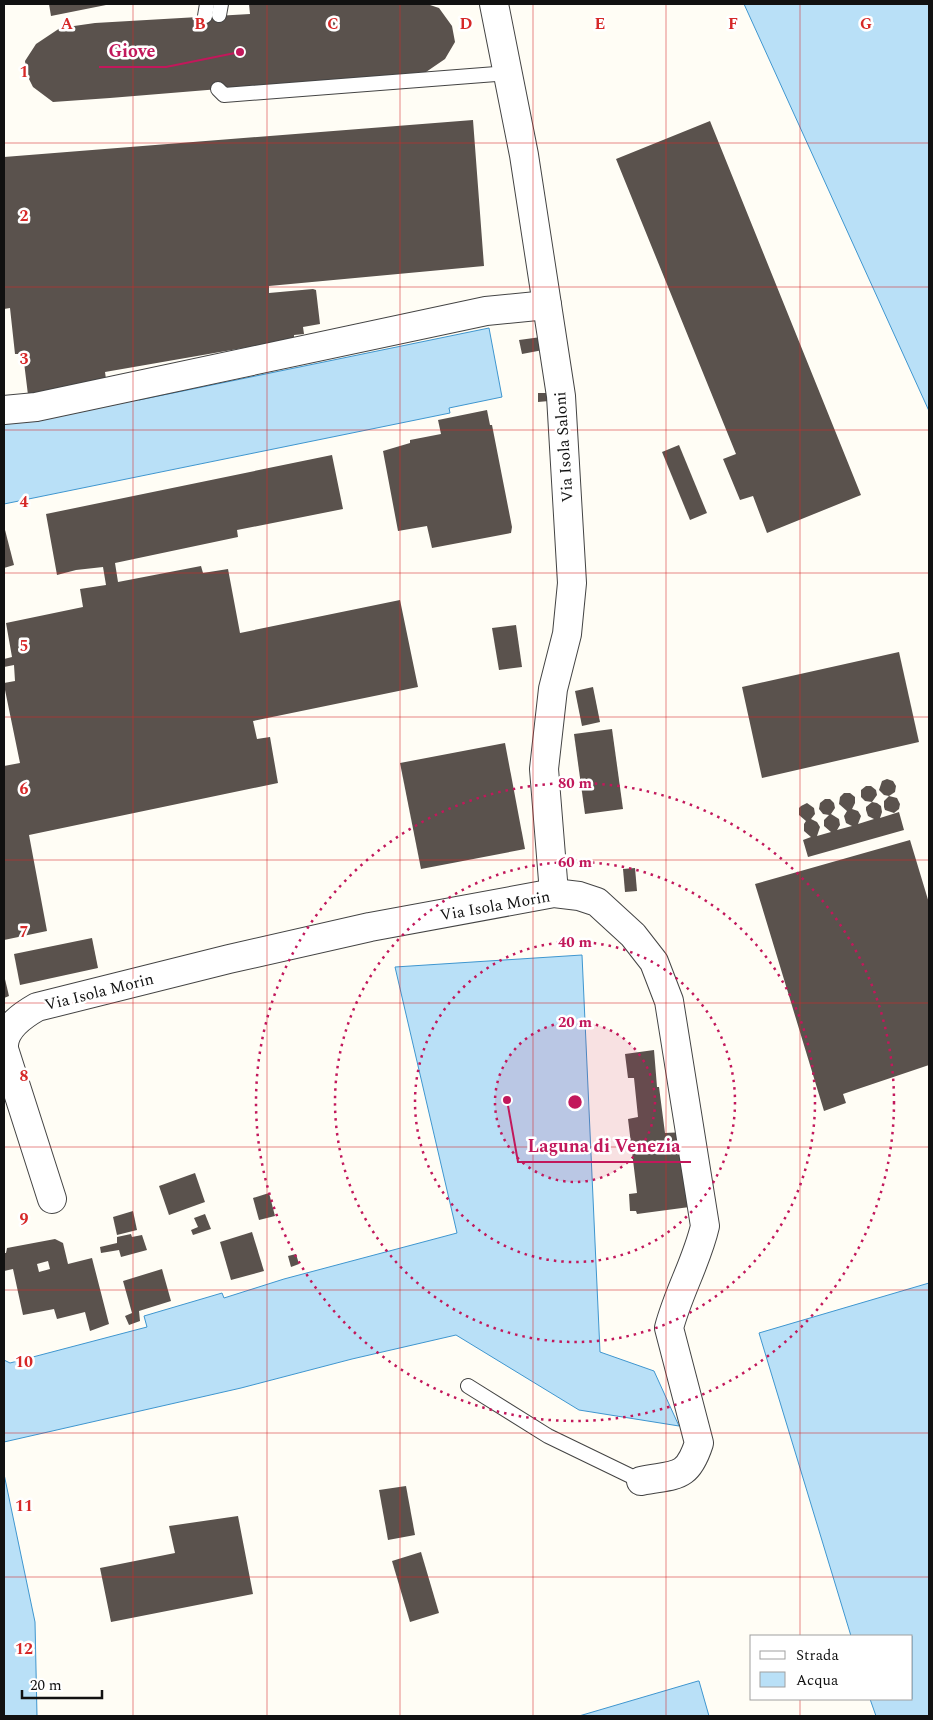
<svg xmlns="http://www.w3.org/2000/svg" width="933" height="1720" font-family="Spectral,serif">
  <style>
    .water { fill: #b9e0f7; stroke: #3f96cf }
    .building { fill: #5a524d; fill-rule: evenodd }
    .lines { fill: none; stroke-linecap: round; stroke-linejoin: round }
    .lane-casing { stroke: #444; stroke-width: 16 }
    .street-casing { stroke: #444; stroke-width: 30 }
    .lane { stroke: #fff; stroke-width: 14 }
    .street { stroke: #fff; stroke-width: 28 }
    .grid { fill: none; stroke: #d62828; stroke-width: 1; stroke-opacity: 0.55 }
    .ring { fill: none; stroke: #c2185b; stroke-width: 2.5; stroke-dasharray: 2.5 5 }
    .labels { text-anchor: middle; stroke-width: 5; stroke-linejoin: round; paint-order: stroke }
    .street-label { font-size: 16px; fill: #111; stroke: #fff }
    .grid-label { font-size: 16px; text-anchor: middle; font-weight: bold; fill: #d62828; stroke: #fff; stroke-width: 5; stroke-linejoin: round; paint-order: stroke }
    .centre { fill: #c2185b; stroke: #fff; stroke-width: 2.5 }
    .ring-label { font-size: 15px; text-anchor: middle; font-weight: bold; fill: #c2185b; stroke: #fff; stroke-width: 5; stroke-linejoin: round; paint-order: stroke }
    .leader { fill: none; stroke: #c2185b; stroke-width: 2 }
    .callout-dot { fill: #c2185b; stroke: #fff; stroke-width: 2 }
    .callout-label { font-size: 18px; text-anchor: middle; font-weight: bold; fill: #c2185b; stroke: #fff; stroke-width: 5; stroke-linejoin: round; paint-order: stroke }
  </style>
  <rect width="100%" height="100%" fill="#fffdf5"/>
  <g class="water">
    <polygon points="744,4 929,4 929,411"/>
    <polygon points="489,328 502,397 449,408 450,413 4,504 4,420 137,394 139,400"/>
    <polygon points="582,955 600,1352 654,1371 679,1426 579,1410 456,1335 352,1359 241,1388 4,1442 4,1360 10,1363 147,1327 144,1316 222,1293 224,1298 284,1279 457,1233 395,967"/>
    <polygon points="929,1283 929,1716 876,1716 870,1699 912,1699 912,1636 851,1636 759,1333"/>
    <polygon points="4,1474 35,1622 37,1716 4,1716"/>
    <polygon points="699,1681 709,1716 579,1716 698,1681"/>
  </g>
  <g class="building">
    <polygon points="49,4 106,4 106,5 51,16"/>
    <polygon points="249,4 427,4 439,8 452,26 455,42 445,59 426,72 110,98 53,102 33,87 27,75 25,61 36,44 60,28 95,23 250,14"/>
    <polygon points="473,120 484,266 269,286 269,293 313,289 316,290 320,324 303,327 304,334 294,335 294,339 105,372 106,379 28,395 23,354 15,354 10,308 4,309 4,157"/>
    <polygon points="710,121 861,495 767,533 753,496 740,500 723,459 736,454 616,159"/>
    <polygon points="541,337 543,350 522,354 519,340"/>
    <polygon points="538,393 548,393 549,401 538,402"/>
    <polygon points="487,410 490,425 492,425 512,527 511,533 432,548 427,526 398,531 383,451 410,443 410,440 441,434 438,420"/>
    <polygon points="679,445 707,513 690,520 662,452"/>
    <polygon points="332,455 343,509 237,530 238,537 115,563 118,582 201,566 203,573 228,569 240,633 400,600 418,687 253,721 257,739 270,737 278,783 29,835 47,931 4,940 4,766 20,763 4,685 4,683 15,681 14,665 4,667 4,659 12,657 6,623 83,607 80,589 106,585 103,567 76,570 57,575 46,514"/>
    <polygon points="4,526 14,565 4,568"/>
    <polygon points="516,625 522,667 499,670 492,628"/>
    <polygon points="899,652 919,742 762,778 742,687"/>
    <polygon points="593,687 600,722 582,726 575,691"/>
    <polygon points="612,729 623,809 585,814 574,734"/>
    <polygon points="505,743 525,849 421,869 400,763"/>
    <polygon points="887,779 893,781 896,786 895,792 889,796 897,798 900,804 899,809 894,813 885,810 884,807 884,801 889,796 884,795 879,790 882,781"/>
    <polygon points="866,786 871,786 876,790 877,795 872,802 877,803 881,806 882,812 880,818 899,812 904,830 808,857 803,840 811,837 804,831 804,824 806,821 799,815 799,808 801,806 807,803 814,808 815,814 811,819 817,822 820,827 817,836 831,832 824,826 824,820 829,815 823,814 819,809 820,803 825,799 830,799 834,803 835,808 831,814 839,819 840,825 837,830 852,826 846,823 844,816 847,811 839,804 840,797 844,793 850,793 855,797 855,803 852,809 858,811 861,816 858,824 874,819 868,816 866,810 866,807 872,802 865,801 861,797 861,790"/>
    <polygon points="910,840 929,903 929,1065 843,1094 846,1103 824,1111 755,884"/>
    <polygon points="635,868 637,891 625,892 623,869"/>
    <polygon points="92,938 98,968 20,985 14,954"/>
    <polygon points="4,975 9,996 4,998"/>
    <polygon points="654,1050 657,1087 659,1087 665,1133 685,1132 697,1206 637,1214 636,1211 630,1211 629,1194 637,1193 628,1119 638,1117 634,1078 628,1078 625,1054"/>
    <polygon points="195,1173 205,1202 169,1215 159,1186"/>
    <polygon points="269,1193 275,1216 259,1220 253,1198"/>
    <polygon points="133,1211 137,1230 117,1235 113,1217"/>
    <polygon points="205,1214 211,1229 193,1235 191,1230 198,1227 194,1218"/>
    <polygon points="252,1232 264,1271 231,1280 220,1242"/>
    <polygon points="131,1234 132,1237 142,1235 147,1250 121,1257 119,1250 101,1253 100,1247 117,1243 117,1237"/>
    <path d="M55,1239L63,1243L68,1264L92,1258L109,1324L90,1331L85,1312L57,1319L54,1309L23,1315L13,1269L4,1271V1253H6L7,1248ZM48,1261L50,1269L39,1272L37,1264Z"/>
    <polygon points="296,1254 299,1264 291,1267 288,1256"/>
    <polygon points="162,1269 171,1301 139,1311 140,1321 129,1325 125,1316 132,1313 123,1281"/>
    <polygon points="406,1486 415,1535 388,1540 379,1490"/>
    <polygon points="238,1516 253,1594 111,1622 100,1568 175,1553 169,1526"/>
    <polygon points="421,1552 439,1613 410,1622 392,1561"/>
  </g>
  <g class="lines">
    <defs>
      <g id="lane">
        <polyline points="219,15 221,4"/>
        <polyline points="205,16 207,4"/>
        <polyline points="218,89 224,95 509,73"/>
        <polyline points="468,1386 548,1436 641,1481"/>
      </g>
      <g id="street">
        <polyline points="494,4 524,155 561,396 572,583 567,634 553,689 544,769 554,893"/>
        <polyline points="4,410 36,407 486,311 547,305"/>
        <path d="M4,1045C5,1027 23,1015 37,1007L229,959L370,927L554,893L579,896L597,902L633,935L654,962L669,1001L705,1226C697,1261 678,1293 669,1328L699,1443C687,1480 676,1474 641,1481"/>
        <polyline points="4,1049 52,1199"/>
      </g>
    </defs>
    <use href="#lane" class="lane-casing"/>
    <use href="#street" class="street-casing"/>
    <use href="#lane" class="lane"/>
    <use href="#street" class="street"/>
  </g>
  <path class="grid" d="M133,4V1716M267,4V1716M400,4V1716M533,4V1716M666,4V1716M800,4V1636M4,143H929M4,287H929M4,430H929M4,573H929M4,717H929M4,860H929M4,1003H929M4,1147H929M4,1290H929M4,1433H929M4,1577H929M800,1699V1716"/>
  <circle cx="575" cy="1102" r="80" fill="#c2185b" fill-opacity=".12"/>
  <g class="ring">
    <circle cx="575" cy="1102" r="80"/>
    <circle cx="575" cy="1102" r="160"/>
    <circle cx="575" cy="1102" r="240"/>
    <circle cx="575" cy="1102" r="319"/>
  </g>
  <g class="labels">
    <g class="street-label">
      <text transform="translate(563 447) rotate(-94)" y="6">Via Isola Saloni</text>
      <text transform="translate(495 905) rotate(-10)" y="6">Via Isola Morin</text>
      <text transform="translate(99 991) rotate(-14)" y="6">Via Isola Morin</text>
    </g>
  </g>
  <g class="grid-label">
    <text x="67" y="29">A</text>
    <text x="200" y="29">B</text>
    <text x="333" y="29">C</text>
    <text x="466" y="29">D</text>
    <text x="600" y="29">E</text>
    <text x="733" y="29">F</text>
    <text x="866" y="29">G</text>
    <text x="24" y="77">1</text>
    <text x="24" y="221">2</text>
    <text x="24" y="364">3</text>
    <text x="24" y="507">4</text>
    <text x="24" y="651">5</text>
    <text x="24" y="794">6</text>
    <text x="24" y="937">7</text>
    <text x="24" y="1081">8</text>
    <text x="24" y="1224">9</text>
    <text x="24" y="1367">10</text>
    <text x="24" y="1511">11</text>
    <text x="24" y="1654">12</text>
  </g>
  <circle cx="575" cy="1102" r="8" class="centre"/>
  <g class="ring-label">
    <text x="575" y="788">80 m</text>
    <text x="575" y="867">60 m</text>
    <text x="575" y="947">40 m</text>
    <text x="575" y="1027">20 m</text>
  </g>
  <path class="leader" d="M240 52L166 67H99M507 1100L518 1162H691"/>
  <g class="callout-dot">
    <circle cx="240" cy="52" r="5"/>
    <circle cx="507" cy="1100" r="5"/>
  </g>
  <g class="callout-label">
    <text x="132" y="57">Giove</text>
    <text x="604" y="1152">Laguna di Venezia</text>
  </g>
  <rect width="933" height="1720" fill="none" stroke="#111111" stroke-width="10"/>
  <rect x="750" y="1635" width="162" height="65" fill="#ffffff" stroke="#a0a0a0"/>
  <rect x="760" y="1651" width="25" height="8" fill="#ffffff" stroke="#a0a0a0"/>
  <text x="796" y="1660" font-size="15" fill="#111111">Strada</text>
  <rect x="760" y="1672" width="25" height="15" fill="#b9e0f7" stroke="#a0a0a0"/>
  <text x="796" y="1685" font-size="15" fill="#111111">Acqua</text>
  <path d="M22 1690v8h80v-8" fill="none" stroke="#111111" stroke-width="2.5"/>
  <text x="30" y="1690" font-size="15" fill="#111111" stroke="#ffffff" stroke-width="4" paint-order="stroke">20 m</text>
</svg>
